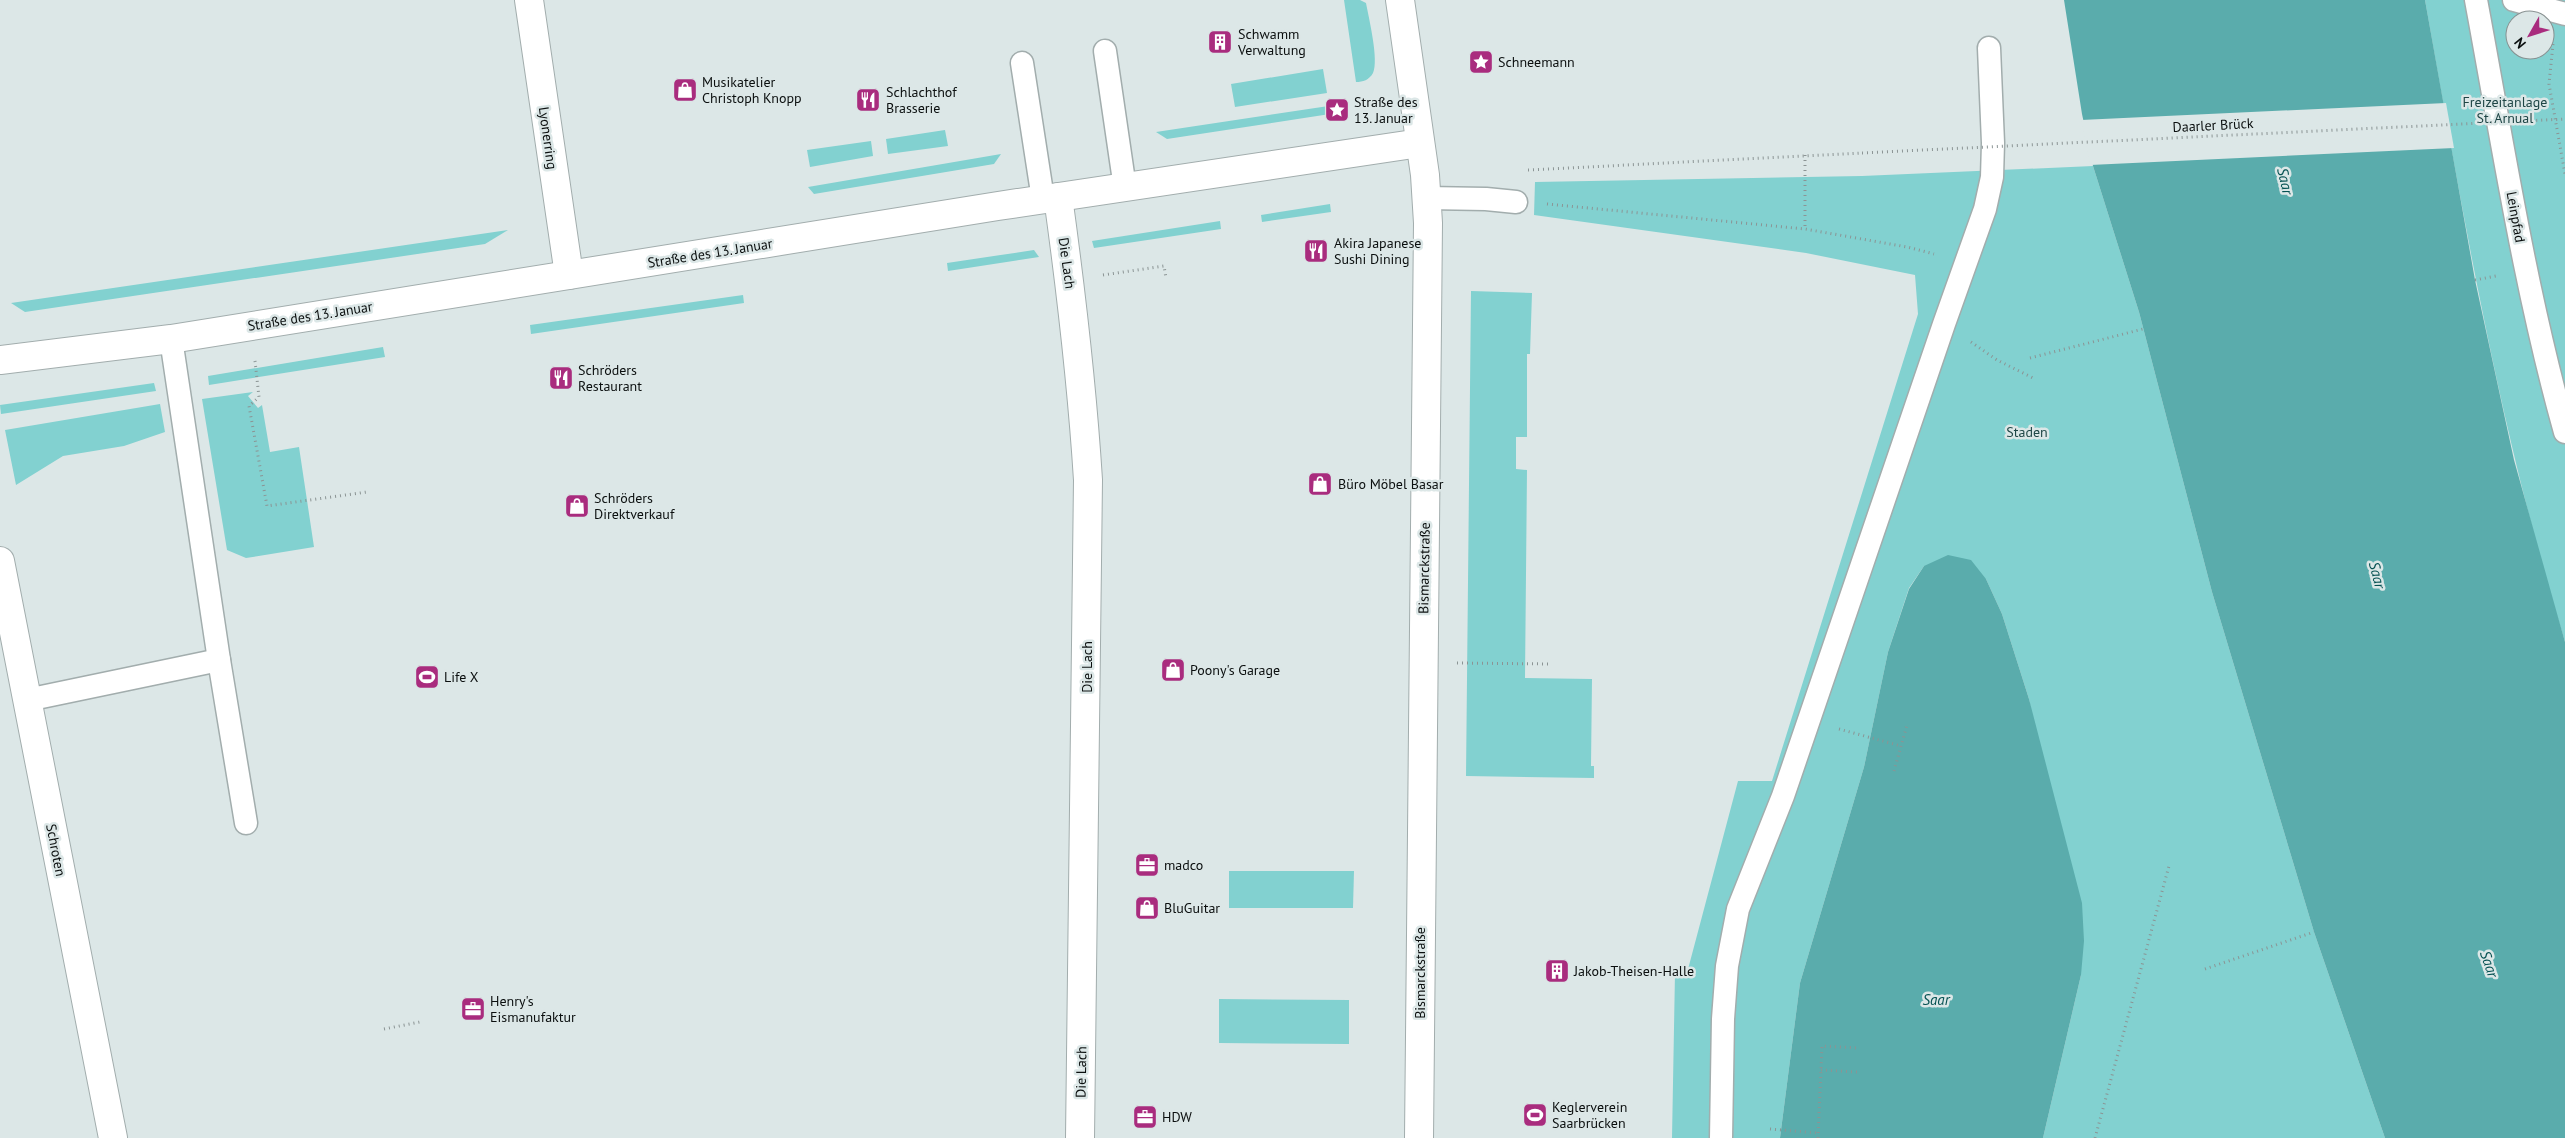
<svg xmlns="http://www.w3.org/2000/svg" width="2565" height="1138" font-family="'PT Sans',sans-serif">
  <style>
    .green { fill: #82d1d0; fill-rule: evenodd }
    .water { fill: #5aacac }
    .pier { fill: #dce7e7 }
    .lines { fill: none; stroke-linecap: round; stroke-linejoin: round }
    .service-casing { stroke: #a2adad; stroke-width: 25 }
    .minor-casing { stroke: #a2adad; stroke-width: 30 }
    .tertiary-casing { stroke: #a2adad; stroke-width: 30 }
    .path { stroke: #8b9494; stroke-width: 3; stroke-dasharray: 1 4; stroke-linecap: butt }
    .service { stroke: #fff; stroke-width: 22 }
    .minor { stroke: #fff; stroke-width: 28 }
    .tertiary { stroke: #fff; stroke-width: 28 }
    .path-bridge { stroke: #8b9494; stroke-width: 3; stroke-dasharray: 1 4; stroke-linecap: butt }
    .labels { text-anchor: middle; stroke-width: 5; stroke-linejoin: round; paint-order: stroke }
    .poi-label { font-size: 14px; fill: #0b0f0f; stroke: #dce7e7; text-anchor: start }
    .park-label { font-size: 14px; fill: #1f4646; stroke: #dce7e7 }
    .street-label { font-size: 14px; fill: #0b0f0f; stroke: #dce7e7 }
    .water-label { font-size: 15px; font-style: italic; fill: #065253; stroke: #dce7e7 }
  </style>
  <rect width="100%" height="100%" fill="#dce7e7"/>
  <g class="green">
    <path d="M1344,0H1360L1366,3C1369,19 1379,60 1373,73C1369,80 1363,82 1356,82Z"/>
    <path d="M2425,0H2565V642C2500,432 2463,216 2425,0ZM2515,20H2545V50H2515Z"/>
    <polygon points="1323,69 1327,93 1235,107 1231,84"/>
    <polygon points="1342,104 1343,112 1167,139 1156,132"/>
    <polygon points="945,130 948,146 888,154 886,139"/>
    <polygon points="871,141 873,156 810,167 807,150"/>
    <polygon points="1001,154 994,164 814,194 808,187"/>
    <polygon points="2093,166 2139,312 2212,592 2314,932 2385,1138 2043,1138 2081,975 2029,699 2002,614 1986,579 1924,566 1909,588 1888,652 1864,767 1800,983 1780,1138 1672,1138 1675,973 1687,973 1738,781 1772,781 1918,314 1915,275 1806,253 1534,215 1535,182 1862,176"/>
    <polygon points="1330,204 1331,212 1262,222 1261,215"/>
    <polygon points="1220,221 1221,229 1094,248 1092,241"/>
    <polygon points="508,230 485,244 25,312 11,303"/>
    <polygon points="1034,250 1039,257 948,271 947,263"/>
    <polygon points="1471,291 1532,293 1530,354 1527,354 1527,437 1516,437 1516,469 1527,470 1525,678 1592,679 1591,766 1594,766 1594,778 1466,776"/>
    <polygon points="743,295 744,303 531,334 530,325"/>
    <polygon points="383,347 385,357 209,385 208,376"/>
    <polygon points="154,383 156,391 1,414 0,405"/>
    <polygon points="253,392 248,396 258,408 262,405 270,452 299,447 314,547 246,558 227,550 202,399"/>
    <polygon points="160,404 165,432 124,446 63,456 16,485 5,430"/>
    <polygon points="1229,871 1354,871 1353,908 1229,908"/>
    <polygon points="1219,999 1349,1000 1349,1044 1219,1043"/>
  </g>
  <g class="water">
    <polygon points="2064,0 2425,0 2475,280 2514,460 2565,642 2565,1138 2385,1138 2314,932 2212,592 2139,312 2093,166 2082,114"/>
    <polygon points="1948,555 1971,560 1986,579 2002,614 2029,699 2082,903 2084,941 2081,975 2043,1138 1780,1138 1800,983 1864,767 1888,652 1909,589 1924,566"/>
  </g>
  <polygon class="pier" points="2446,103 2454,148 2090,165 2081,120"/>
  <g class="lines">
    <defs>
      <g id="service">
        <path d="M2476,0C2503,145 2525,290 2565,432"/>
        <polyline points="2514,0 2565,14"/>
        <polyline points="1105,51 1125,188"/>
        <polyline points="1022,63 1043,199"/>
        <polyline points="1427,198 1486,199 1516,202"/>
        <polyline points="171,339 219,660 246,823"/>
        <polyline points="27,700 219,660"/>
        <polyline points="1721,1138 1723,1019 1727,966 1738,909 1783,796 1944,324 1985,209 1992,177 1993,143 1989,48"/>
      </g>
      <g id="minor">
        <polyline points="1400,0 1425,175 1428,223 1419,1138"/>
        <path d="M1058,197C1071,291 1082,385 1088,480L1080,1138"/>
        <polyline points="0,561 113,1138"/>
      </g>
      <g id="tertiary">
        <polyline points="529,0 569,275"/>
        <polyline points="0,360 171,339 998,206 1420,143"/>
      </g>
    </defs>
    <use href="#service" class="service-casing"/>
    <use href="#minor" class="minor-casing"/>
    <use href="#tertiary" class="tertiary-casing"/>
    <g class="path">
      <polyline points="2553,44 2549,84 2565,174"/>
      <polyline points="1805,155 1805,229"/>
      <polyline points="1528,170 1862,153"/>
      <polyline points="1547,204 1805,229 1907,247 1934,254"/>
      <polyline points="1103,275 1164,266 1166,278"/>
      <polyline points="2475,280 2496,276"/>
      <polyline points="1971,342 1997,360 2035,379"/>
      <polyline points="2030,358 2143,329"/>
      <polyline points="255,361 259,397 249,406 267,506 367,492"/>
      <polyline points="1457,663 1552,664"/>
      <polyline points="1839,729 1901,746"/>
      <polyline points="1894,771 1907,725"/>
      <polyline points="2205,969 2314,932"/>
      <polyline points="384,1029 420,1022"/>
      <polyline points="1821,1070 1857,1072"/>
      <polyline points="1770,1129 1818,1133"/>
      <polyline points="1818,1138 1822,1046 1858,1048"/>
      <polyline points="2095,1138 2169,866"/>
    </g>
    <use href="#service" class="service"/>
    <use href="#minor" class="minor"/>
    <use href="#tertiary" class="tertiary"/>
    <polyline class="path-bridge" points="1862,153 2565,119"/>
  </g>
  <defs>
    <symbol id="building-square" viewBox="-11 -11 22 22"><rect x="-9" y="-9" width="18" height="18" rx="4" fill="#a92c7e" stroke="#dce7e7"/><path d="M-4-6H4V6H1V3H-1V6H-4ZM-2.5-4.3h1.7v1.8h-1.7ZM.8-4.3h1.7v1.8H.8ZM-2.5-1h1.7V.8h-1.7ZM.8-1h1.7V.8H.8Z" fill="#fff"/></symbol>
    <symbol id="sight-square" viewBox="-11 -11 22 22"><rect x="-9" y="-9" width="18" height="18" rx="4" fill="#a92c7e" stroke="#dce7e7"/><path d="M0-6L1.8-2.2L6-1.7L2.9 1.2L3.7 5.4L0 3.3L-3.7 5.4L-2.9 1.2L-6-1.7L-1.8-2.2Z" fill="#fff"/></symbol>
    <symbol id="shop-square" viewBox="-11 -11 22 22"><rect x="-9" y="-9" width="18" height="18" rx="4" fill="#a92c7e" stroke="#dce7e7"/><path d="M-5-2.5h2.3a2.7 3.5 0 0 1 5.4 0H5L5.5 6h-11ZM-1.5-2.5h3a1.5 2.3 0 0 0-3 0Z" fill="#fff"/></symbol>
    <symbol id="restaurant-square" viewBox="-11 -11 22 22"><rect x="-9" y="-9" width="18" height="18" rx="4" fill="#a92c7e" stroke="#dce7e7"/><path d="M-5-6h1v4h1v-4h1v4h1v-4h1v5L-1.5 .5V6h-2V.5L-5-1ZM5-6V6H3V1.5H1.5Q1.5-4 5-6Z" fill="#fff"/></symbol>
    <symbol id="stadium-square" viewBox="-11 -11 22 22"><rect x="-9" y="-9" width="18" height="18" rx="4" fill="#a92c7e" stroke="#dce7e7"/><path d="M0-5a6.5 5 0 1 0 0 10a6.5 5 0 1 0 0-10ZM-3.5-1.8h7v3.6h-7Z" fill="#fff"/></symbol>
    <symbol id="office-square" viewBox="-11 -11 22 22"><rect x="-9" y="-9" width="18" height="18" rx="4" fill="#a92c7e" stroke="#dce7e7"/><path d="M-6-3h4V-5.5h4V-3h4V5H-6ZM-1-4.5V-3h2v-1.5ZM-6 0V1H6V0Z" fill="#fff"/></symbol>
  </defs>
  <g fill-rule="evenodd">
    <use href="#building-square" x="1206" y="28" width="28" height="28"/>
    <use href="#sight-square" x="1467" y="48" width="28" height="28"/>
    <use href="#shop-square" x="671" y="76" width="28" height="28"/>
    <use href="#restaurant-square" x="854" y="86" width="28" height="28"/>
    <use href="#sight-square" x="1323" y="96" width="28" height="28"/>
    <use href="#restaurant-square" x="1302" y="237" width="28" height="28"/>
    <use href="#restaurant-square" x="547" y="364" width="28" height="28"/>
    <use href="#shop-square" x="1306" y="470" width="28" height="28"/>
    <use href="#shop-square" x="563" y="492" width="28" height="28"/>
    <use href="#shop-square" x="1159" y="656" width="28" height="28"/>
    <use href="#stadium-square" x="413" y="663" width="28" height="28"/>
    <use href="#office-square" x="1133" y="851" width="28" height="28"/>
    <use href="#shop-square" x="1133" y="894" width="28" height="28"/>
    <use href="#building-square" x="1543" y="957" width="28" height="28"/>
    <use href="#office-square" x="459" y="995" width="28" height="28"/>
    <use href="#stadium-square" x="1521" y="1101" width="28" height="28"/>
    <use href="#office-square" x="1131" y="1103" width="28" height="28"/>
  </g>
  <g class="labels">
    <g class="poi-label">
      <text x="1238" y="39">Schwamm<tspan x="1238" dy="16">Verwaltung</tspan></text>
      <text x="1498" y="67">Schneemann</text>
      <text x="702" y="87">Musikatelier<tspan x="702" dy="16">Christoph Knopp</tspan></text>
      <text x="886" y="97">Schlachthof<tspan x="886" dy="16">Brasserie</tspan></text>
      <text x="1354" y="107">Straße des<tspan x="1354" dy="16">13. Januar</tspan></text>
      <text x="1334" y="248">Akira Japanese<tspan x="1334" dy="16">Sushi Dining</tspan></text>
      <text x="578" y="375">Schröders<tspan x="578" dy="16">Restaurant</tspan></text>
      <text x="1338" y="489">Büro Möbel Basar</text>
      <text x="594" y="503">Schröders<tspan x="594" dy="16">Direktverkauf</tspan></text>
      <text x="1190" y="675">Poony's Garage</text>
      <text x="444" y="682">Life X</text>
      <text x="1164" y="870">madco</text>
      <text x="1164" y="913">BluGuitar</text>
      <text x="1574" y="976">Jakob-Theisen-Halle</text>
      <text x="490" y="1006">Henry's<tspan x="490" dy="16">Eismanufaktur</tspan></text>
      <text x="1552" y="1112">Keglerverein<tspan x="1552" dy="16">Saarbrücken</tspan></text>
      <text x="1162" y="1122">HDW</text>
    </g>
    <g class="park-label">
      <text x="2505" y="107">Freizeitanlage<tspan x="2505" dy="16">St. Arnual</tspan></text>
      <text x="2027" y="437">Staden</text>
    </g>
    <g class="street-label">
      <text transform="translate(2213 125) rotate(-3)" y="5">Daarler Brück</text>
      <text transform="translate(548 138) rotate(82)" y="5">Lyonerring</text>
      <text transform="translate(2516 217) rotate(80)" y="5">Leinpfad</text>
      <text transform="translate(710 253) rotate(-9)" y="5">Straße des 13. Januar</text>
      <text transform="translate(1067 263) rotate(82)" y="5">Die Lach</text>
      <text transform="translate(310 316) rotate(-9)" y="5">Straße des 13. Januar</text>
      <text transform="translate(1424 568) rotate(-89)" y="5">Bismarckstraße</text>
      <text transform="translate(1087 667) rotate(-90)" y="5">Die Lach</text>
      <text transform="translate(56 850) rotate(79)" y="5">Schroten</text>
      <text transform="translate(1420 973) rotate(-90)" y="5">Bismarckstraße</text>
      <text transform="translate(1081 1072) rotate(-89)" y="5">Die Lach</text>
    </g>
    <g class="water-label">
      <text transform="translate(2285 181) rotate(77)" y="5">Saar</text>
      <text transform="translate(2377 575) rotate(76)" y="5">Saar</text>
      <text transform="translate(2489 964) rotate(71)" y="5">Saar</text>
      <text x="1936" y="1005">Saar</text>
    </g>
  </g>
  <g transform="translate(2530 35) rotate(231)"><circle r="24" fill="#dce7e7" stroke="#889191"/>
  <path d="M0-4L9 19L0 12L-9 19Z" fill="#a92c7e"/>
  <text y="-8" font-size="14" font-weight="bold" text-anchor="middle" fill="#0b0f0f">N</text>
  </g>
</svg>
